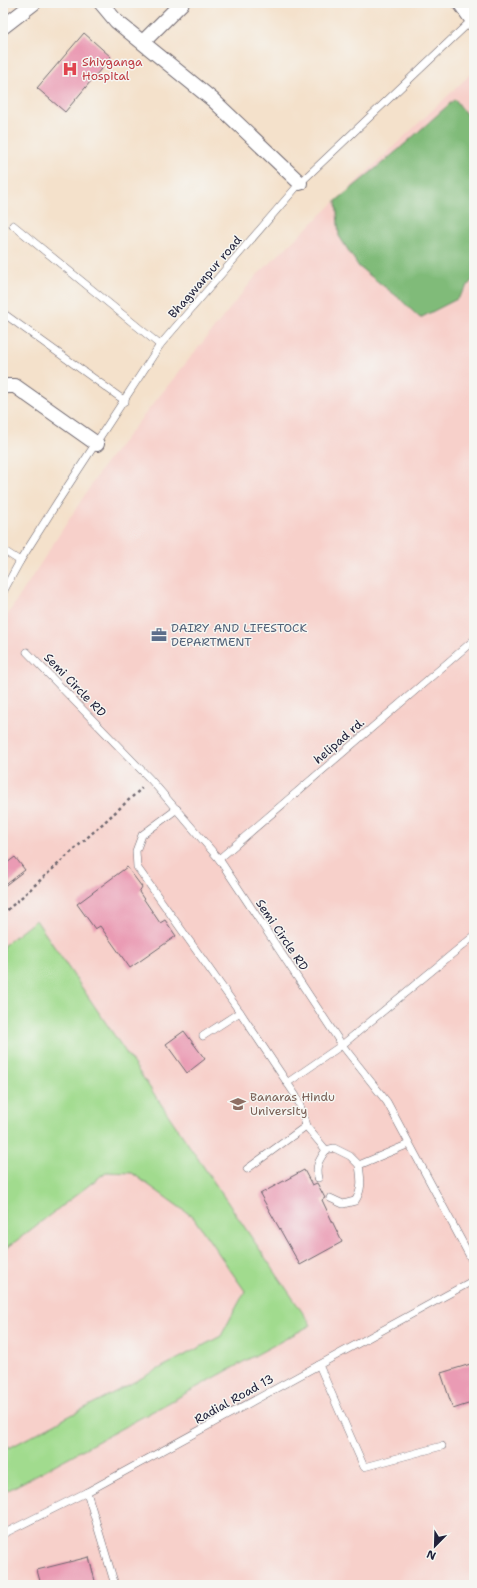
<svg xmlns="http://www.w3.org/2000/svg" width="477" height="1588" font-family="'Shantell Sans',sans-serif">
  <style>
    .built { fill: #f7d0ca }
    .green { fill: #a1db8e; stroke: #627e64 }
    .forest { fill: #80bb79; stroke: #516e5a }
    .building { fill: #ea9bb4 }
    .lines { fill: none; stroke-linecap: round; stroke-linejoin: round }
    .lane-casing { stroke: #6c656d; stroke-width: 8 }
    .street-casing { stroke: #6c656d; stroke-width: 16 }
    .path { stroke: #6c656d; stroke-width: 2.5; stroke-dasharray: 3 3; stroke-linecap: butt }
    .lane { stroke: #fff; stroke-width: 7 }
    .street { stroke: #fff; stroke-width: 14 }
    .labels { text-anchor: middle; stroke-width: 3; stroke-linejoin: round; paint-order: stroke }
    .health-label { font-size: 12px; fill: #be3a42; stroke: #f6f6f2; text-anchor: start }
    .street-label { font-size: 12px; fill: #22223b; stroke: #f6f6f2 }
    .service-label { font-size: 12px; fill: #4e5e75; stroke: #f6f6f2; text-anchor: start }
    .education-label { font-size: 12px; fill: #785e54; stroke: #f6f6f2; text-anchor: start }
  </style>
  <rect width="100%" height="100%" fill="#f6f6f2"/>
  <filter id="ink" filterUnits="userSpaceOnUse"><feTurbulence type="fractalNoise" baseFrequency=".025" numOctaves="2"/><feDisplacementMap in="SourceGraphic" scale="8" xChannelSelector="R" yChannelSelector="G"/><feConvolveMatrix kernelMatrix="1 2 1 2 8 2 1 2 1" color-interpolation-filters="sRGB"/></filter>
  <filter id="wash" filterUnits="userSpaceOnUse"><feTurbulence type="fractalNoise" baseFrequency=".012" numOctaves="4" result="noise"/><feDisplacementMap in="SourceGraphic" scale="16" xChannelSelector="R" yChannelSelector="G"/><feGaussianBlur stdDeviation="0.9" result="paint"/><feColorMatrix in="noise" values="0 0 0 0 0 0 0 0 0 0 0 0 0 0 0 0 0 1.4 0 .05"/><feComposite in="paint" operator="in"/></filter>
  <g filter="url(#wash)">
    <rect width="100%" height="100%" fill="#f4e1cb"/>
    <polygon class="built" points="474,71 474,1585 3,1585 3,622 104,465 256,276"/>
    <polygon class="green" points="36,920 311,1325 3,1493 3,1437 9,1448 221,1336 245,1291 193,1217 132,1173 106,1172 3,1251 3,946"/>
    <polygon class="forest" points="455,99 474,125 474,278 457,299 420,318 399,298 359,267 339,236 336,201 398,150"/>
    <g id="blocks">
      <g class="building">
        <polygon points="84,33 111,57 65,112 37,88"/>
        <polygon points="15,857 25,870 3,887 3,866"/>
        <polygon points="127,867 142,887 139,892 160,923 165,920 176,936 130,968 100,926 95,929 77,904"/>
        <polygon points="184,1031 205,1059 187,1073 166,1044"/>
        <polygon points="304,1170 312,1185 317,1183 325,1198 322,1200 342,1242 300,1265 260,1194"/>
        <polygon points="474,1363 474,1402 453,1409 441,1373"/>
        <polygon points="89,1557 96,1585 41,1585 37,1570"/>
      </g>
    </g>
  </g>
  <g filter="url(#ink)">
    <use href="#blocks" fill-opacity="0" stroke="#6c656d" stroke-width="1"/>
    <g class="lines">
      <defs>
        <g id="lane">
          <polyline points="13,225 160,345"/>
          <polyline points="3,313 125,401"/>
          <polyline points="3,550 20,561"/>
          <polyline points="3,592 20,561 58,501 160,345 300,183 474,18"/>
          <polyline points="27,652 151,780 219,859 342,1045 387,1102 474,1264"/>
          <polyline points="177,809 142,835 136,851 137,867 240,1012 296,1096 302,1111 306,1126"/>
          <polyline points="219,859 474,640"/>
          <polyline points="203,1036 240,1012"/>
          <polyline points="287,1083 342,1045 474,936"/>
          <polyline points="247,1169 306,1126 326,1150 334,1148 350,1156 359,1165 409,1144"/>
          <path d="M318,1178C315,1166 319,1160 326,1150"/>
          <path d="M330,1198L343,1204L355,1201C363,1189 361,1179 359,1165"/>
          <polyline points="319,1365 364,1467 442,1446"/>
          <polyline points="87,1492 115,1585"/>
          <polyline points="3,1534 87,1492 474,1280"/>
        </g>
        <g id="street">
          <polyline points="101,3 116,21 213,100 300,183"/>
          <polyline points="460,3 472,20"/>
          <polyline points="3,27 34,3"/>
          <polyline points="143,42 182,3"/>
          <polyline points="3,387 7,386 15,386 97,444"/>
        </g>
      </defs>
      <use href="#lane" class="lane-casing"/>
      <use href="#street" class="street-casing"/>
      <polyline class="path" points="3,914 142,788"/>
      <use href="#lane" class="lane"/>
      <use href="#street" class="street"/>
    </g>
  </g>
  <defs>
    <symbol id="hospital-bare" viewBox="-9 -9 18 18"><path d="M-5-5h3v3.5h4V-5h3V5h-3V1.5h-4V5h-3Z" fill="#e0444e" stroke="#f6f6f2" stroke-width="2.5" paint-order="stroke"/></symbol>
    <symbol id="office-bare" viewBox="-9 -9 18 18"><path d="M-6-3h4V-5.5h4V-3h4V5H-6ZM-1-4.5V-3h2v-1.5ZM-6 0V1H6V0Z" fill="#5c6f8a" stroke="#f6f6f2" stroke-width="2.5" paint-order="stroke"/></symbol>
    <symbol id="university-bare" viewBox="-9 -9 18 18"><path d="M0-5L7-2L0 1L-7-2ZM-4 1L0 2.5L4 1V4Q0 6-4 4Z" fill="#8d6e63" stroke="#f6f6f2" stroke-width="2.5" paint-order="stroke"/></symbol>
  </defs>
  <g fill-rule="evenodd">
    <use href="#hospital-bare" x="59" y="58" width="22" height="22"/>
    <use href="#office-bare" x="148" y="624" width="22" height="22"/>
    <use href="#university-bare" x="227" y="1093" width="22" height="22"/>
  </g>
  <g class="labels">
    <g class="health-label">
      <text x="82" y="66">Shivganga<tspan x="82" dy="14">Hospital</tspan></text>
    </g>
    <g class="street-label">
      <text transform="translate(205 277) rotate(-49)" y="4">Bhagwanpur road</text>
      <text transform="translate(75 685) rotate(46)" y="4">Semi Circle RD</text>
      <text transform="translate(339 741) rotate(-41)" y="4">helipad rd.</text>
      <text transform="translate(282 935) rotate(56)" y="4">Semi Circle RD</text>
      <text transform="translate(234 1399) rotate(-29)" y="4">Radial Road 13</text>
    </g>
    <g class="service-label">
      <text x="171" y="632">DAIRY AND LIFESTOCK<tspan x="171" dy="14">DEPARTMENT</tspan></text>
    </g>
    <g class="education-label">
      <text x="250" y="1101">Banaras Hindu<tspan x="250" dy="14">University</tspan></text>
    </g>
  </g>
  <rect width="477" height="1588" fill="none" stroke="#f6f6f2" stroke-width="16"/>
  <g transform="translate(435 1546) rotate(203)" stroke="#f6f6f2" stroke-width="3" paint-order="stroke">
  <path d="M0-3L7 15L0 10L-7 15Z" fill="#22223b"/>
  <text y="-6" font-size="11" font-weight="bold" text-anchor="middle" fill="#22223b">N</text>
  </g>
</svg>
